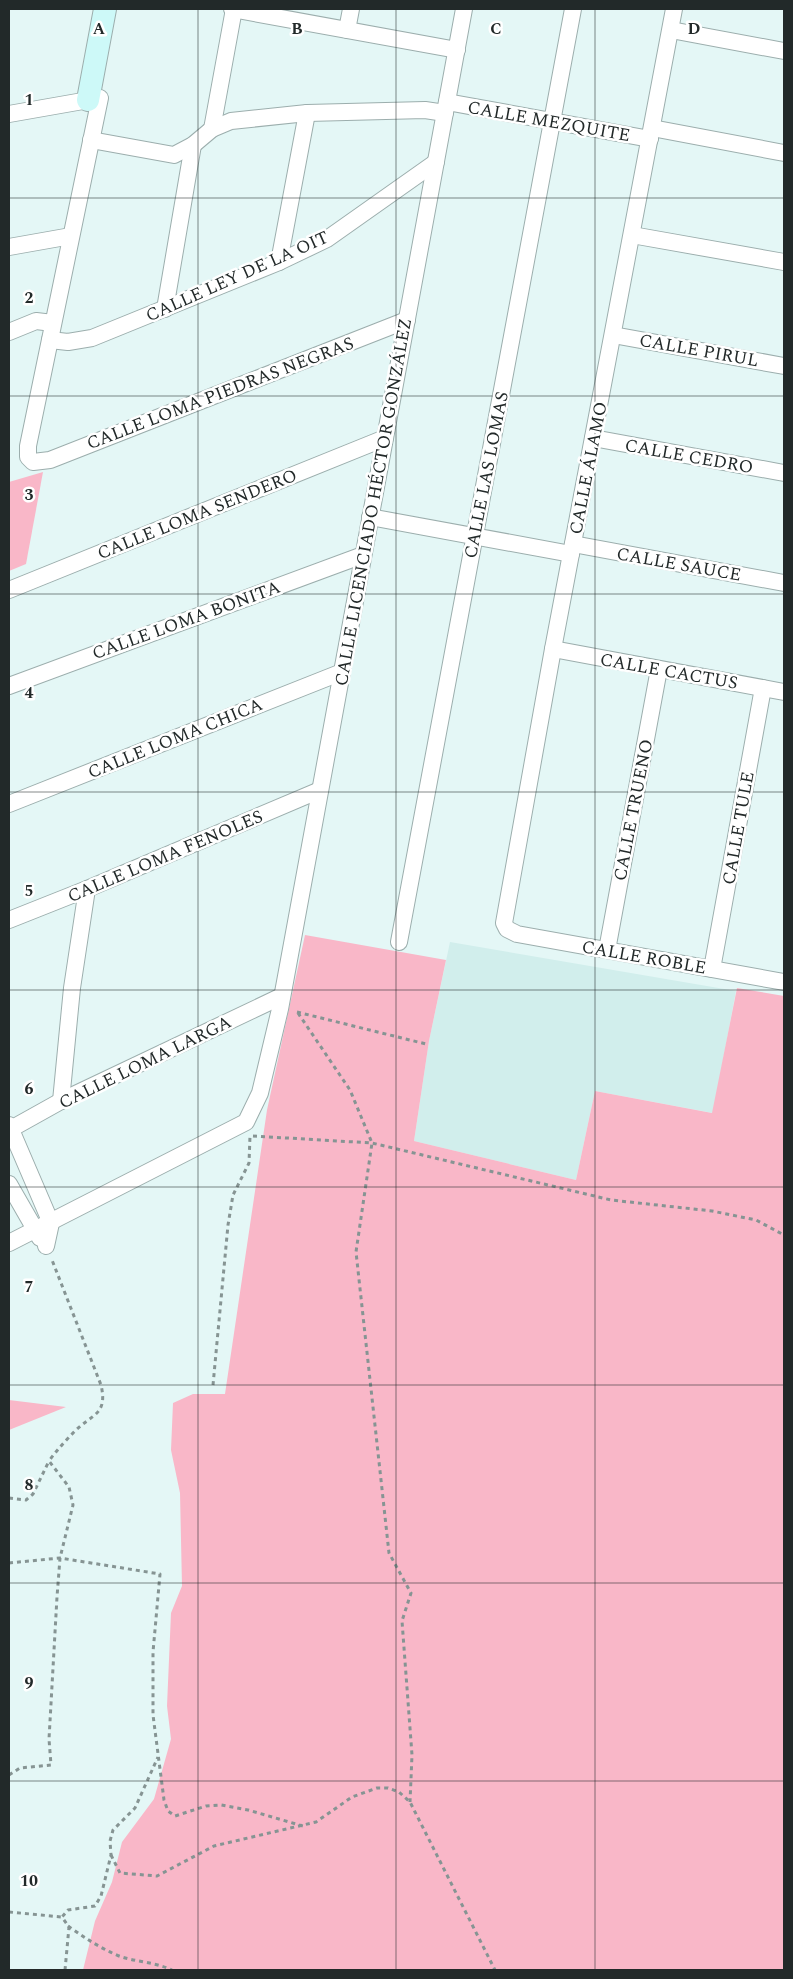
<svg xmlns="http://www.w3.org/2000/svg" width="793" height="1979" font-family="Spectral,serif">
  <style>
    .built { fill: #d1eeec }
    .green { fill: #f9b7c8 }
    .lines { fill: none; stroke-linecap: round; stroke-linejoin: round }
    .street-casing { stroke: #9caead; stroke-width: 18 }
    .secondary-casing { stroke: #9caead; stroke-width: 24 }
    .path { stroke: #869493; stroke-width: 3; stroke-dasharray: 4 4; stroke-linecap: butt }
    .street { stroke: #fff; stroke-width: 16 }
    .secondary { stroke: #cdf9f8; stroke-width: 22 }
    .grid { fill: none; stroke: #222929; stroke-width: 1; stroke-opacity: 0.55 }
    .labels { text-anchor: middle; stroke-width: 5; stroke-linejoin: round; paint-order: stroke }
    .street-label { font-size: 18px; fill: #222929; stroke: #fff }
    .grid-label { font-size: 16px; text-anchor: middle; font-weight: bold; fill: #222929; stroke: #fff; stroke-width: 5; stroke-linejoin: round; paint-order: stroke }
  </style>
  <rect width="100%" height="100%" fill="#e4f7f6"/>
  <polygon class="built" points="450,942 736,991 713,1113 595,1091 576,1180 414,1141 429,1041"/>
  <g class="green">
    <polygon points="43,472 26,564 9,571 9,482"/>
    <polygon points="305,935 446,960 429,1041 414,1141 576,1180 595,1091 712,1113 737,988 784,996 784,1970 83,1970 95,1921 112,1882 122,1842 154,1799 171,1739 167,1706 171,1613 182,1586 180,1493 171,1450 173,1403 193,1394 225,1394 267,1110"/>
    <polygon points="9,1400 66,1407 9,1430"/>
  </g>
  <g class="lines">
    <defs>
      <g id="street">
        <polyline points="232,9 457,50"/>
        <polyline points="674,9 553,649 504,923 507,929 517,934 784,982"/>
        <polyline points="347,30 351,9"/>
        <polyline points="671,30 784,51"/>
        <polyline points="447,102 650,139"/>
        <polyline points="9,114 100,98 28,446 28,457 33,462 50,460 407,320"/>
        <polyline points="652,128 784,153"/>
        <polyline points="212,129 234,9"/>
        <polyline points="91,140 174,155 193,145 212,129 231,121 307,113 425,110 445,113"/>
        <polyline points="632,235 784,262"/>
        <polyline points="9,247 71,236"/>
        <polyline points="279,262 307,113"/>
        <polyline points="165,309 193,145"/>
        <polyline points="9,332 36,321 53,323"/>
        <polyline points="613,335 784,366"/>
        <polyline points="50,340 68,342 92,338 279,262 327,239 436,162"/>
        <polyline points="593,438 784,473"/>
        <polyline points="370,517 571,554"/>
        <polyline points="573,544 784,583"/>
        <polyline points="9,590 385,438"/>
        <polyline points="553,649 784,692"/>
        <polyline points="9,686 363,555"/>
        <polyline points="9,804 342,672"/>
        <polyline points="9,920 87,889 320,790"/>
        <polyline points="399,942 573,9"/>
        <polyline points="607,950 659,669"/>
        <polyline points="712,969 763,688"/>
        <polyline points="61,1101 72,988 87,889"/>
        <polyline points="9,1125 51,1223 46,1246"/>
        <polyline points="9,1130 61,1101 282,996"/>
        <polyline points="9,1184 40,1238"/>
        <polyline points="9,1243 246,1122 260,1093 280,1009 464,9"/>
      </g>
      <polyline id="secondary" points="88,100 105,9"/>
    </defs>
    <use href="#street" class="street-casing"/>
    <use href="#secondary" class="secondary-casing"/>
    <g class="path">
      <polyline points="297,1012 426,1044"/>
      <polyline points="298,1013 350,1090 372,1143 356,1252 389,1553 411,1593 402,1621 412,1755 410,1802"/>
      <polyline points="253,1136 372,1143 611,1200 712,1211 756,1220 784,1235"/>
      <polyline points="213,1385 228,1225 233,1195 249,1163 250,1136"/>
      <polyline points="9,1498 26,1500 33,1494 49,1461"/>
      <polyline points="9,1563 60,1558 160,1574 153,1652 153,1715 164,1800 168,1811 175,1816 206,1806 221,1805 248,1810 303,1826"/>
      <path d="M9,1775L20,1768L51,1765L49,1739L57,1597L60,1558L73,1505L69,1487L49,1461C57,1450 66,1440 75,1431C92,1414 108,1415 101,1385L52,1260"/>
      <polyline points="111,1855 120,1873 157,1876 214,1846 316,1822 352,1797 377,1788 388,1788 399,1792 410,1802 495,1970"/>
      <polyline points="9,1912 62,1917"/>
      <path d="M68,1926C85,1938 100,1948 119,1956C136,1962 155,1962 172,1970"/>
      <polyline points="65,1970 69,1927 62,1917 68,1910 95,1906 101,1896 111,1855 110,1841 113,1830 135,1808 158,1757"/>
    </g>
    <use href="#street" class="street"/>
    <use href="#secondary" class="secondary"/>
  </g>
  <path class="grid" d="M198,9V1970M396,9V1970M595,9V1970M9,198H784M9,396H784M9,594H784M9,792H784M9,990H784M9,1187H784M9,1385H784M9,1583H784M9,1781H784"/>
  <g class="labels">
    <g class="street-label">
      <text transform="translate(549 121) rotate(10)" y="6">CALLE MEZQUITE</text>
      <text transform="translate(237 276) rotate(-24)" y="6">CALLE LEY DE LA OIT</text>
      <text transform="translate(699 350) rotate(10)" y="6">CALLE PIRUL</text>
      <text transform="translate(220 393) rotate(-21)" y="6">CALLE LOMA PIEDRAS NEGRAS</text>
      <text transform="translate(689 456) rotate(10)" y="6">CALLE CEDRO</text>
      <text transform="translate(588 468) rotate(-79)" y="6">CALLE ÁLAMO</text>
      <text transform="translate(486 475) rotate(-79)" y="6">CALLE LAS LOMAS</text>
      <text transform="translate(373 502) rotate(-80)" y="6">CALLE LICENCIADO HÉCTOR GONZÁLEZ</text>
      <text transform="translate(197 514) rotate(-22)" y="6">CALLE LOMA SENDERO</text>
      <text transform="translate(679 564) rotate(10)" y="6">CALLE SAUCE</text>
      <text transform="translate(186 620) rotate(-20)" y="6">CALLE LOMA BONITA</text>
      <text transform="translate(669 671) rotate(10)" y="6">CALLE CACTUS</text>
      <text transform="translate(175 738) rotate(-22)" y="6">CALLE LOMA CHICA</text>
      <text transform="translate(633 810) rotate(-79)" y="6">CALLE TRUENO</text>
      <text transform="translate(738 828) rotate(-80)" y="6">CALLE TULE</text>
      <text transform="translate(165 856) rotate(-23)" y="6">CALLE LOMA FENOLES</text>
      <text transform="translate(644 957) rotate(10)" y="6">CALLE ROBLE</text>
      <text transform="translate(145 1062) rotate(-26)" y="6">CALLE LOMA LARGA</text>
    </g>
  </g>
  <g class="grid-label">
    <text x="99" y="34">A</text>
    <text x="297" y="34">B</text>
    <text x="496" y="34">C</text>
    <text x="694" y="34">D</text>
    <text x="29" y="105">1</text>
    <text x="29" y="303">2</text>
    <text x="29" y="500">3</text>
    <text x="29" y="698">4</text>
    <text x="29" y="896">5</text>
    <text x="29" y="1094">6</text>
    <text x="29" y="1292">7</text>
    <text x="29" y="1490">8</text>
    <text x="29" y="1688">9</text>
    <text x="29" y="1886">10</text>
  </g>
  <rect width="793" height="1979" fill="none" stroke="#222929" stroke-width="20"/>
</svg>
